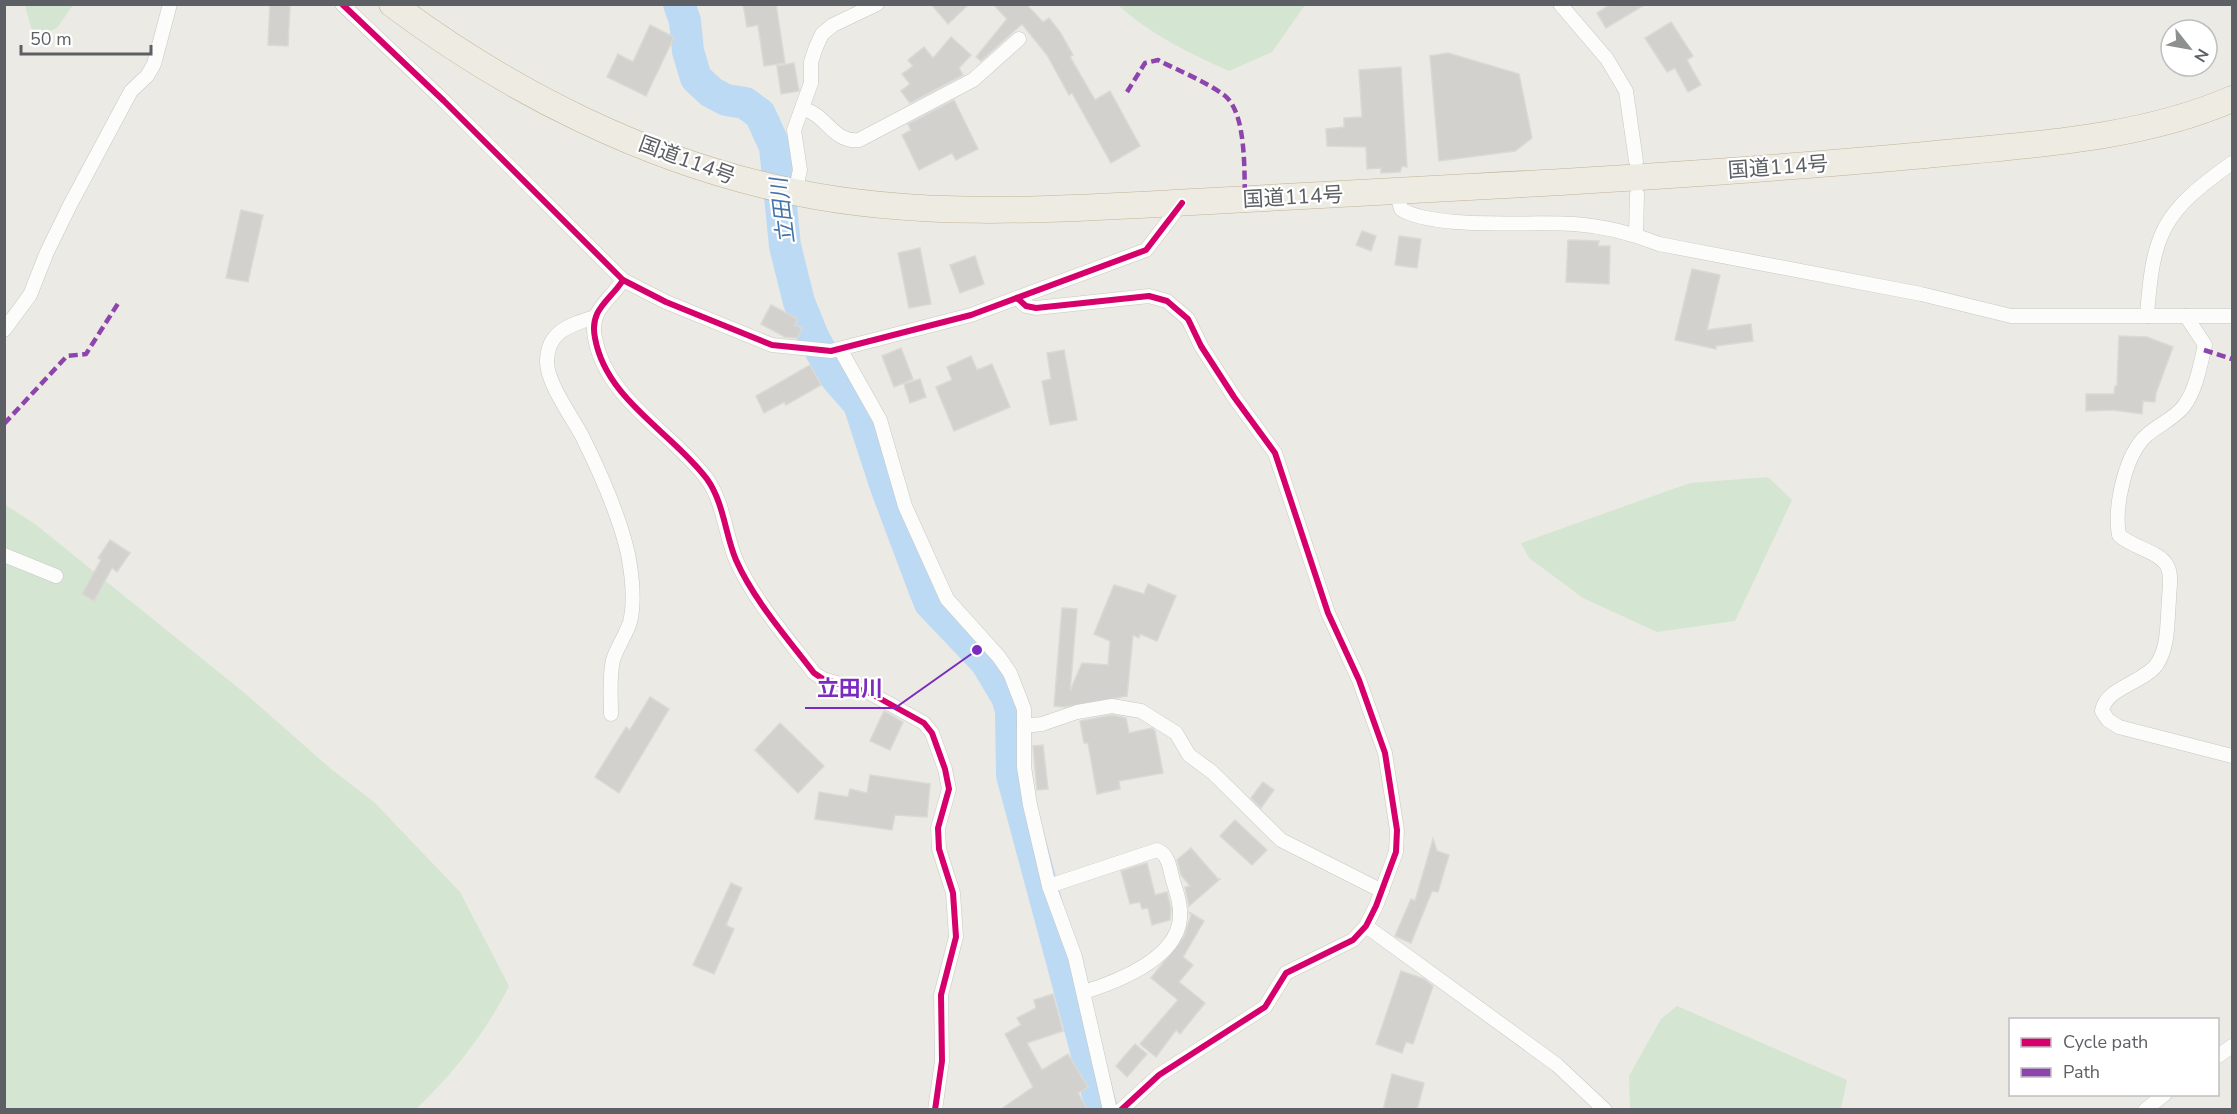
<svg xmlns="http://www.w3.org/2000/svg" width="2237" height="1114" font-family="'Nunito Sans','Noto Sans JP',sans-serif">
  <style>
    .green { fill: #d4e6d2 }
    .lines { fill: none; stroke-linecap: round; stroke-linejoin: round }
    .river { stroke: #bcdaf3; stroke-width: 32 }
    .building { fill: #d2d1ce; stroke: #dad9d4; stroke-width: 1.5 }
    .street-casing { stroke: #c7c7c6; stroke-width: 15 }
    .highway-casing { stroke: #c0b495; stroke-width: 27 }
    .street { stroke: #fcfcfb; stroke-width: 14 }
    .highway { stroke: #eeebe2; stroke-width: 26 }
    .quiet { stroke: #8e44ad; stroke-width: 4.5; stroke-dasharray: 9 4.5; stroke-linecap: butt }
    .cycleway-casing { stroke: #fff; stroke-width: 10 }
    .cycleway { stroke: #d6006c; stroke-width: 6 }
    .labels { text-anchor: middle; stroke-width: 4.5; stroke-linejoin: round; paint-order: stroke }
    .street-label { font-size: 21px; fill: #5c5f63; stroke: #fff }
    .water-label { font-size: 22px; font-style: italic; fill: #4674a9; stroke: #fff }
    .leader { fill: none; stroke: #7b2cbf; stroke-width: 2 }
    .callout-dot { fill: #7b2cbf; stroke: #fff; stroke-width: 2 }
    .callout-label { font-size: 22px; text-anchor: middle; font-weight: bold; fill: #7b2cbf; stroke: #fff; stroke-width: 4.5; stroke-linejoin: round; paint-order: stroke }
  </style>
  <rect width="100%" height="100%" fill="#ebeae5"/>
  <g class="green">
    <polygon points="25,5 25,4 73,5 57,28 34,38"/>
    <path d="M1118,5H1305L1272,52L1229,71C1187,52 1153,36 1118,5Z"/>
    <polygon points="1768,477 1792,500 1735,621 1657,632 1583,598 1529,558 1521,543 1690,483"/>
    <path d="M4,504L35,524L247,695L331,769L374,802L460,892L509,986C486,1032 453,1074 416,1109H5Z"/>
    <polygon points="1677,1006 1847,1080 1841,1109 1630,1109 1629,1076 1661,1019"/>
  </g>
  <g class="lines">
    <polyline class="river" points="679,4 685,21 688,51 696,78 711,92 726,100 745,103 760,114 775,147 785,246 799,302 814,339 837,379 859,404 886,487 925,591 930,603 986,662 1007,697 1011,710 1012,775 1102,1110"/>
  </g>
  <g class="building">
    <polygon points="270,4 290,4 288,46 268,45"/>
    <polygon points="743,4 776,4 785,63 764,66 758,25 747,27"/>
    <polygon points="931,4 969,4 948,24"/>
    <polygon points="993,4 1026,4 1043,22 1049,18 1060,32 1073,55 1070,57 1095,100 1110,91 1140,146 1111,163 1072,93 1069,95 1047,55 1022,24 981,61 976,57 1007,19"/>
    <polygon points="1611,4 1646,4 1606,28 1597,13"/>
    <polygon points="1671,22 1693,56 1687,60 1701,85 1688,92 1675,68 1667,72 1645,38"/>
    <polygon points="650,25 674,37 646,96 607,77 618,54 633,62"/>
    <polygon points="951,37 971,55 959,68 963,75 910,103 901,91 910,84 902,74 913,66 908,60 924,47 933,58"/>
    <polygon points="1448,53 1519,74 1532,138 1515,151 1439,161 1430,56"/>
    <polygon points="794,63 799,91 781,94 777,66"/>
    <polygon points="1401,67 1407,167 1402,166 1400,172 1381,173 1381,168 1367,169 1366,147 1327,146 1326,129 1344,127 1344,118 1362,117 1359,70"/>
    <polygon points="954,100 978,149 956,160 952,153 919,170 902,135 911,130 908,124"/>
    <polygon points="241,210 263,215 248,282 226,278"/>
    <polygon points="1362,231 1376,236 1371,251 1356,245"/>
    <polygon points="1399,236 1421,239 1417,268 1395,265"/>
    <polygon points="1568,240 1599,241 1598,246 1610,246 1609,284 1566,282"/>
    <polygon points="920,248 931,304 909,308 898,253"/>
    <polygon points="975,256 984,284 960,293 950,265"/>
    <polygon points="1692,269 1720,275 1707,330 1751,324 1753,341 1716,346 1716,349 1675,340"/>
    <polygon points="771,305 798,319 795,325 802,328 797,338 785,337 761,324"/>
    <polygon points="2119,336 2147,337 2173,347 2156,393 2155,402 2143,401 2142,414 2113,410 2086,411 2086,394 2114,394 2115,386 2117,386"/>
    <polygon points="901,348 913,379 894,387 882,356"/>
    <polygon points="1064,350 1077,420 1050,425 1042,381 1051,379 1047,353"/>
    <polygon points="971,356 977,370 992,364 1010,407 954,431 936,387 952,380 947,367"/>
    <polygon points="810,365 821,385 786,405 784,402 764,413 756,396"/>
    <polygon points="920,379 926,397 910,403 904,384"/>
    <polygon points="110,540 130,553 117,572 112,568 94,601 82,594 101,560 98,558"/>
    <polygon points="1148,584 1176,596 1157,641 1140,634 1139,638 1133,635 1127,696 1064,707 1054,706 1062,608 1077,609 1070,691 1082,663 1108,665 1110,641 1094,634 1114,585 1144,594"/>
    <polygon points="650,697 669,709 619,793 595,777 626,727 630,730"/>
    <polygon points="884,711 903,722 890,750 870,741"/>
    <polygon points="1112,715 1126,718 1129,733 1152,728 1155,731 1163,773 1119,781 1120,789 1097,794 1088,743 1084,743 1080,721"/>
    <polygon points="780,723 824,766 798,793 755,750"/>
    <polygon points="1043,745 1048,789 1037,790 1033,746"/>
    <polygon points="870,775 930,784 927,817 895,815 892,830 815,819 819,792 848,797 850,789 867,793"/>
    <polygon points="1263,782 1274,790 1261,808 1251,798"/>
    <polygon points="1235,820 1267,850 1252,865 1220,836"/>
    <polygon points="1433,839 1437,851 1449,855 1438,892 1432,891 1411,943 1395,936 1411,899 1415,901"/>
    <polygon points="1191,848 1218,879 1220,879 1189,906 1185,887 1190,886 1181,875 1177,860"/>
    <polygon points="1147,863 1155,895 1167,892 1171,909 1170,920 1152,925 1148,908 1142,909 1140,902 1130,904 1121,871"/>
    <polygon points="731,883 742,888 726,925 734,929 714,974 693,965"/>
    <polygon points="1189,912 1204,921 1183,957 1193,965 1179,982 1205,1003 1180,1034 1176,1030 1156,1057 1140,1044 1178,1000 1151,978 1184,937 1191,915"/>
    <polygon points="1401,971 1424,979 1433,986 1413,1044 1406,1042 1402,1053 1376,1044"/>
    <polygon points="1053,994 1063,1031 1027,1043 1042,1070 1068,1054 1088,1087 1078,1093 1088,1110 1000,1110 1033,1087 1005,1034 1021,1025 1017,1018 1036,1008 1034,1000"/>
    <polygon points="1135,1044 1147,1054 1127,1077 1116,1066"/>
    <polygon points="1392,1074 1424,1083 1417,1110 1383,1110"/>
  </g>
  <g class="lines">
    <defs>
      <g id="street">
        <polyline points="342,4 444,101 623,280 666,302 772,345 831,351 971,315 1146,250 1182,203"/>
        <polyline points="1560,4 1607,59 1626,91 1636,161"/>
        <path d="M803,109C826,114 833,143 859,140L973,80L1019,39"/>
        <path d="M1396,191L1401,209C1434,230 1532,221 1574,224C1603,226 1631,233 1659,244L1921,294L2011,316H2232"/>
        <polyline points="795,193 800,170 794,130 811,83 811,62 816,47 822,34 833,25 877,4"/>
        <polyline points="1636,235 1637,194"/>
        <path d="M623,280C610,301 589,309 595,338C606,400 672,432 707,479C724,503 725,534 736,560C753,599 788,639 814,673L823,679L870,693L924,723L932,733L945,769L949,789L938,828L939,849L953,893L956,937L941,995L942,1061L935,1110"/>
        <polyline points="1017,298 1026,306 1036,308 1149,296 1167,301 1188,319 1201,346 1234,397 1275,453 1328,613 1359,680 1385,753 1397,830 1396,852 1376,906 1366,926 1353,940 1286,973 1265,1007 1159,1075 1121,1110"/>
        <path d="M2147,316C2153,231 2163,212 2232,163"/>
        <path d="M2186,316L2205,345C2200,365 2197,388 2184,406C2175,418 2158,425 2147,435C2125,454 2114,507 2119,535C2133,548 2158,551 2166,564C2173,573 2169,589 2169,600C2167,621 2169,646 2157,664C2144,683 2106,687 2102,711L2108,720L2119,727L2232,756"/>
        <path d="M595,317C570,325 547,331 547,362C547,383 572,417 582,436C600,472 619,514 628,554C632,575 635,602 630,622C626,635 617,647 613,660C609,678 611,696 611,714"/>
        <polyline points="4,330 30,295 47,252 70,205 131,91 147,76 154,64 170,4"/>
        <polyline points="840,349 880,420 905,506 947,599 999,657 1010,673 1024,709 1024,767 1030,805 1049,886 1075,957 1110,1110"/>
        <polyline points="4,555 56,576"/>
        <polyline points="1024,726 1042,724 1077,712 1112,706 1141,711 1176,733 1189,755 1212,772 1281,840 1382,891"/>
        <path d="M1049,886L1157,850C1169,854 1170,870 1173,881C1177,893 1181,905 1180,918C1177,959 1116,982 1084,992"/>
        <polyline points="1366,926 1557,1065 1605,1110"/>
        <polyline points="2218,1056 2232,1046"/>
        <polyline points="2145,1110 2165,1094"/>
      </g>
      <path id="highway" d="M392,4C511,93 649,162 794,192C918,218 1049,210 1174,203C1272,198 1371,192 1469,187C1621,179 1773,169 1925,155C2026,145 2138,140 2232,99"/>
    </defs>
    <use href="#street" class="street-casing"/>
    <use href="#highway" class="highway-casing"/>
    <use href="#street" class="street"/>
    <use href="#highway" class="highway"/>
    <g class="quiet">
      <path d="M1127,92L1145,63L1158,60C1179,71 1205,81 1224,95C1247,112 1244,173 1245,199"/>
      <polyline points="2204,350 2232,359"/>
      <polyline points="4,424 67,356 86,354 119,302"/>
    </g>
    <defs>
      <g id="cycleway">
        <polyline points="342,4 444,101 623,280 666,302 772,345 831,351 971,315 1146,250 1182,203"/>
        <path d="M623,280C610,301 589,309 595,338C606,400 672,432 707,479C724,503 725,534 736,560C753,599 788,639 814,673L823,679L870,693L924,723L932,733L945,769L949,789L938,828L939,849L953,893L956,937L941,995L942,1061L935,1110"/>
        <polyline points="1017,298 1026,306 1036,308 1149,296 1167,301 1188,319 1201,346 1234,397 1275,453 1328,613 1359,680 1385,753 1397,830 1396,852 1376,906 1366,926 1353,940 1286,973 1265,1007 1159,1075 1121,1110"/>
      </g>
    </defs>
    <use href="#cycleway" class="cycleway-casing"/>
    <use href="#cycleway" class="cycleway"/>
  </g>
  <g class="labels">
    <g class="street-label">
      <text transform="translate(687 160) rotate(20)" y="7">国道114号</text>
      <text transform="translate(1778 167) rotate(-4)" y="7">国道114号</text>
      <text transform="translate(1293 197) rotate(-3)" y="7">国道114号</text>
    </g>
    <g class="water-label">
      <text transform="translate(782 211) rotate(-97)" y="8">立田川</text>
    </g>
  </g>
  <path class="leader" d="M977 650L895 708H805"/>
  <circle class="callout-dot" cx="977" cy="650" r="6"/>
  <g class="callout-label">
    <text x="850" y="696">立田川</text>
  </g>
  <rect width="2237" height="1114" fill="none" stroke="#5c5f63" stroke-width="12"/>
  <rect x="2009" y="1018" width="210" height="78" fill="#ffffff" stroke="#bebfc1" stroke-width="1.5"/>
  <rect x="2021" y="1038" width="30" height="9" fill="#d6006c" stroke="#bebfc1" stroke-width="1.5"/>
  <text x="2063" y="1048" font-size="18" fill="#5c5f63">Cycle path</text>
  <rect x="2021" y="1068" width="30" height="9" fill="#8e44ad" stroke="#bebfc1" stroke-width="1.5"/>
  <text x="2063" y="1078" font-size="18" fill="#5c5f63">Path</text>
  <g transform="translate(2189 48) rotate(121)"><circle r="28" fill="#ffffff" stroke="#bebfc1" stroke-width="1.5"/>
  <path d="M0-4.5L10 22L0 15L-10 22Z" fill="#8e9090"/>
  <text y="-9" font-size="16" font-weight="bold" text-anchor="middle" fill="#5c5f63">N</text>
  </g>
  <path d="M21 45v9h130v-9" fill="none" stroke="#5c5f63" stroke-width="3"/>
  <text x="30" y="45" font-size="18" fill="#5c5f63" stroke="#ffffff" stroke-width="4.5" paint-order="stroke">50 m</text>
</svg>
